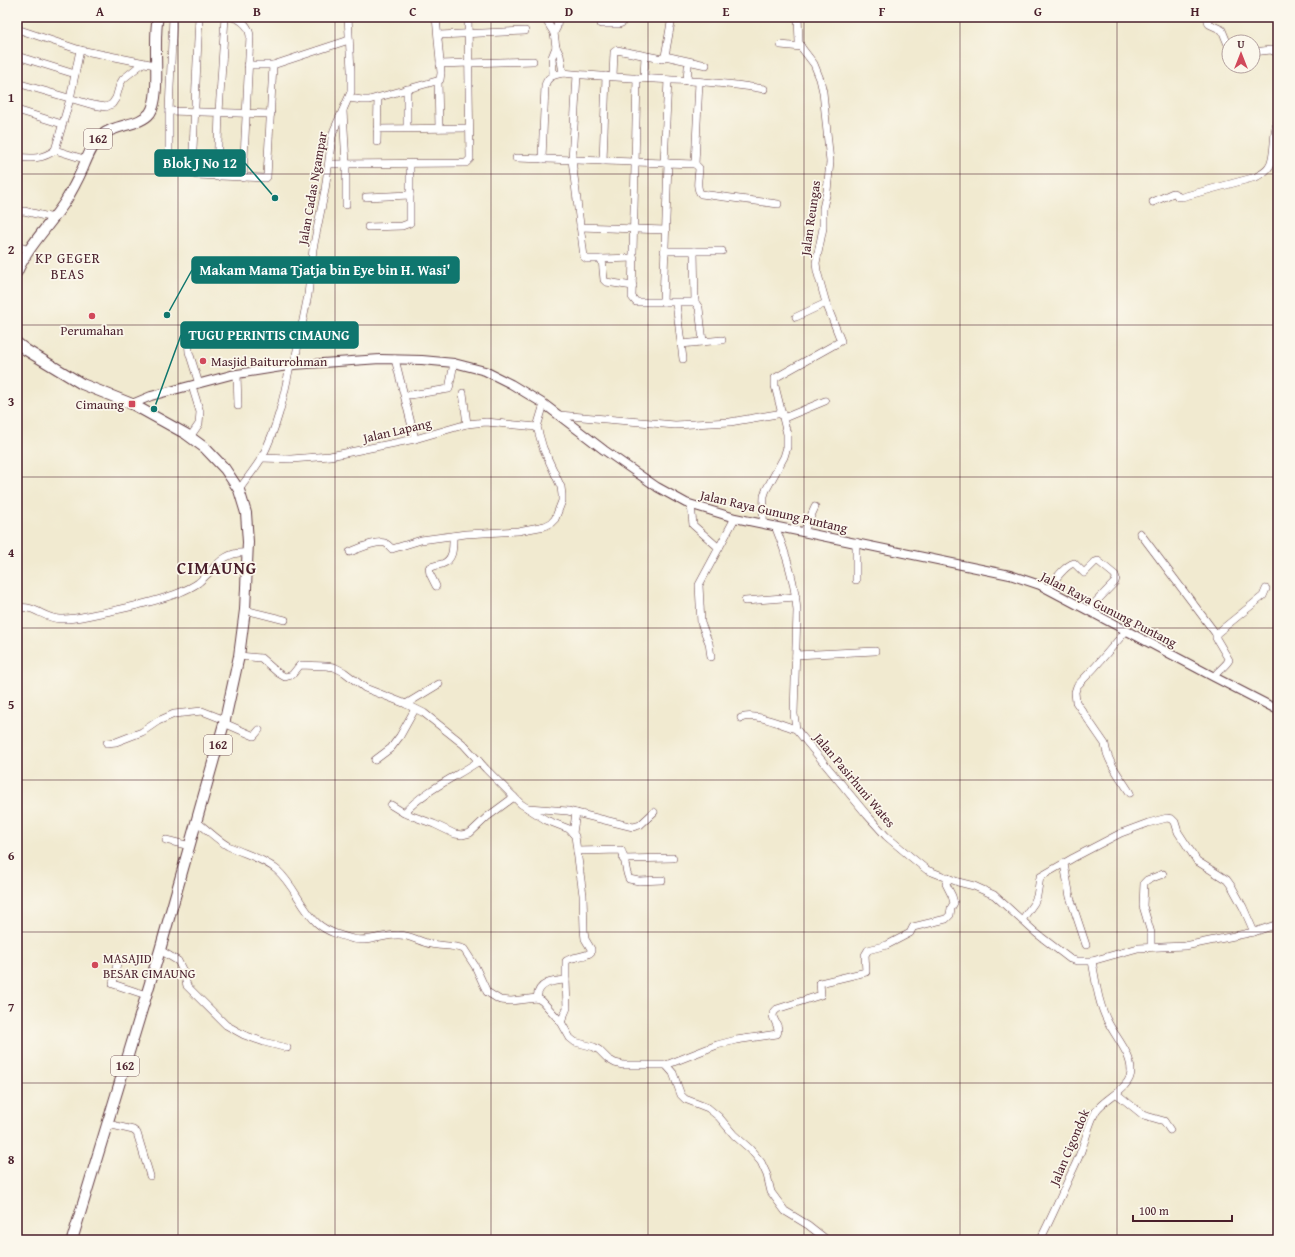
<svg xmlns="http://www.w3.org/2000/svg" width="1295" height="1257" font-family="'Gentium Book Plus',serif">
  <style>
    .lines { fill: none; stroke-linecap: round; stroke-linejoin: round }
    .minor-casing { stroke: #633d44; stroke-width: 8 }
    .tertiary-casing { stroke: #633d44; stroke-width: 10 }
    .primary-casing { stroke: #633d44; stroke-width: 12 }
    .minor { stroke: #fff; stroke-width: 7 }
    .tertiary { stroke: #fff; stroke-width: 8 }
    .primary { stroke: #fff; stroke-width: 10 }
    .grid { fill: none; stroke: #4a1f2b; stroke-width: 1; stroke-opacity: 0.55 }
    .poi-dot { fill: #d1495b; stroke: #fbf7ec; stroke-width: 1.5 }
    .labels { text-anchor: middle; stroke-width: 3.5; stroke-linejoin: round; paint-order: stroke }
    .shield { fill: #fbf7ec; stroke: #7f6065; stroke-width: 1 }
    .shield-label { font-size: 12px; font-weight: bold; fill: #4a1f2b }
    .street-label { font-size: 13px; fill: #4a1f2b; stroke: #fbf7ec }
    .poi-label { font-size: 13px; fill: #4a1f2b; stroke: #fbf7ec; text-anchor: start }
    .neighbourhood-label { font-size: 14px; letter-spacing: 1px; fill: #4a1f2b; stroke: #fbf7ec }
    .district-label { font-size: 17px; font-weight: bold; letter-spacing: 1px; fill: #4a1f2b; stroke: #fbf7ec }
    .leader { fill: none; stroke: #0f766e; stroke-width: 1.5 }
    .callout-dot { fill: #0f766e; stroke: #fbf7ec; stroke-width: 1.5 }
    .callout { fill: #0f766e; stroke: #0f766e; stroke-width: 1.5 }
    .callout-label { font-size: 14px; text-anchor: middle; font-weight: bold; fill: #fff }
    .neatline { fill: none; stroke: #4a1f2b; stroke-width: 1.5 }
    .grid-label { font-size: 13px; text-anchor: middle; font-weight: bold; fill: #4a1f2b }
  </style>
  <rect width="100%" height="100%" fill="#fbf7ec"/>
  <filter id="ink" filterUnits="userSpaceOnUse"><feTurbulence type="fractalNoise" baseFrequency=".025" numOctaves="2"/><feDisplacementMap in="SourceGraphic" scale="8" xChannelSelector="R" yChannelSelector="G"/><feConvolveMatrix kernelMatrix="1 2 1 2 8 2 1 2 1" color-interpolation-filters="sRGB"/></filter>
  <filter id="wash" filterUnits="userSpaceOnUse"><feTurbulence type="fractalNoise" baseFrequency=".012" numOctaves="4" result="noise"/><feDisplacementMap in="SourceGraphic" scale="16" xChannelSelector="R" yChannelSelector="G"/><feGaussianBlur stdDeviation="0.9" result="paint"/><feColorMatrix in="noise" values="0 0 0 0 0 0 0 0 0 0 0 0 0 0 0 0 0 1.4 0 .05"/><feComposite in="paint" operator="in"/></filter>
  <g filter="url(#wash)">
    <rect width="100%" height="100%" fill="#f1ead0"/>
  </g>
  <g filter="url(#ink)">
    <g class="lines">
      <defs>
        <g id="minor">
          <polyline points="173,17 169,111 169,160 170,166 192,168"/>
          <polyline points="199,17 192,171 193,174 196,175 266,178 267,177 273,65 349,40"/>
          <path d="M232,17C242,20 249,25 250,36L243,178"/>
          <polyline points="544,17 554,33 556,47 560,55 563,73"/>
          <polyline points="1207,17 1209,24 1222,30 1229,47"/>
          <polyline points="601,24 619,24 622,23 622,17"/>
          <polyline points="17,29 80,50 155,65"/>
          <polyline points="554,33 557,27 558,17"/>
          <polyline points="439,35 525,31"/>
          <polyline points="781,45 801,47"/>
          <polyline points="1253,52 1271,50 1278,53"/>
          <polyline points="17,56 75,74"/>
          <polyline points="665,56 672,17"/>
          <polyline points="440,64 533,61"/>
          <polyline points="248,65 273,65"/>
          <polyline points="553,75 552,57 556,47"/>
          <polyline points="577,75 572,160 584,257 587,259 602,259 604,280 606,282 633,286"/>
          <polyline points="613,76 614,52 617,50 662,59 665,56 706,65"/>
          <path d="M637,78C635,151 634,224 632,297L636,302H695L694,251"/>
          <polyline points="644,78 645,56"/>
          <polyline points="438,81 439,128"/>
          <polyline points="687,81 688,67"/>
          <path d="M699,82L695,164L699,168C699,176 695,188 701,194L778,204"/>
          <polyline points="17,83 93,105 106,107 112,104 116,98 120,84 123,79 143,63"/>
          <polyline points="407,89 407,128"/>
          <polyline points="349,98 362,100 369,100 440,80 441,73 436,17"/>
          <polyline points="17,110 62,124"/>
          <polyline points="169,111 271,114"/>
          <polyline points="343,111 346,164 346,205"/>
          <polyline points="377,129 469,128"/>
          <polyline points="377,142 378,98"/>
          <polyline points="55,150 70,99 80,50"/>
          <path d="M17,157C32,159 43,159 55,150L87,160"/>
          <polyline points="516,158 695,164"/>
          <path d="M542,159L545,86C547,76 554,75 563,73C630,80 698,78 764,89"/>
          <polyline points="603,161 606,76"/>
          <polyline points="664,163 668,80"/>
          <polyline points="329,164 466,163 470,159 468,17"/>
          <polyline points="217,177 219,112 225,17"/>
          <polyline points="366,197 410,195"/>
          <path d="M1153,202L1173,193L1176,194L1178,197H1182L1256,177C1261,174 1266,172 1269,167C1276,158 1272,133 1278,120"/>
          <polyline points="17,212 24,211 53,218"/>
          <polyline points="368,227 402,226 410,223 410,164"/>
          <polyline points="580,227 665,230"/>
          <polyline points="17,246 29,250"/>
          <polyline points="664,251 722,251"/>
          <polyline points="602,259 634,258"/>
          <polyline points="663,302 668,163"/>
          <polyline points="695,302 699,308 703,342"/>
          <polyline points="676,303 683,359"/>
          <polyline points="796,317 826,303"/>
          <polyline points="188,340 189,352 199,384"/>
          <polyline points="681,344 722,340"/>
          <polyline points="395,359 415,439"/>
          <polyline points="294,365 308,295 313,249 325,190 332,137 334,130 351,92 351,70 348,17"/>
          <polyline points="237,374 238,406"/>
          <polyline points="463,393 467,424"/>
          <polyline points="410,395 449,389 454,363"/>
          <polyline points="559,415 675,425 730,422 783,413"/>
          <polyline points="784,418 825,401"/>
          <polyline points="190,437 199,424 200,412 192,386"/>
          <polyline points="262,458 291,459 330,456 415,439 467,424 486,422 537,427"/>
          <path d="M239,490C246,479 256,468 262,457C277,428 284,397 290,365"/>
          <polyline points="691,505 693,525 719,548"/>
          <polyline points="763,523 764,496 766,490 784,457 787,447 787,434 775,386 775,378 841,341 826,303 817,271 816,263 823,228 823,208 827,191 830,162 823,92 820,79 814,64 801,47 799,42 798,17"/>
          <path d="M775,526C786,553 795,581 797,611L794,714L796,729L867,815L886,836L911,857L927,870L958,882L974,886L994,895L1036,933L1070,959L1077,961H1092L1138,948L1185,946L1254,932L1278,924"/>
          <polyline points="804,531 815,507"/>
          <polyline points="1140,533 1216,634"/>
          <polyline points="856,542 856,580"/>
          <path d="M350,552C358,549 377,540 385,543C388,544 390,547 392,549L421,540L466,534L518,531L545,526L551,523L555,519L562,501V495L561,487L543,448L537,427L544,404"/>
          <path d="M436,586L430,574L429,568C433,566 437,565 442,564C454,560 453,547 453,536"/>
          <path d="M1048,589C1055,580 1064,566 1074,563L1084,573L1095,562L1098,561L1115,575L1116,578L1115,582L1088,610"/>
          <polyline points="745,601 796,597"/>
          <path d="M17,608C36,605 42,618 60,619C72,620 85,616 96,614C123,609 150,603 176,594C183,591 191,588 198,583C215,569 222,551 247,553"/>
          <polyline points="245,610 285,620"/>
          <path d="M1126,631L1095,667L1077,686L1075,692L1076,702L1105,744C1107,762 1121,778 1130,793"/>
          <polyline points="796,655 875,651"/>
          <path d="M239,656L261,658L278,673L285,677L292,675L300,665L326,666L334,667L344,672L365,688L406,704L424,713L463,744L486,769L521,804L546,820L569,829L575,836L583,895L584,930L585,939L591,949V952C587,957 573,956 566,961V980C553,981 538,982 537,998"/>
          <polyline points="711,657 709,643 701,623 699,585 735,518"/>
          <path d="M1214,677C1218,670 1225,667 1229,660L1216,638V634L1263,596L1266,589"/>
          <polyline points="406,704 439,684"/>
          <path d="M741,718C754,712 782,725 796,729"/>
          <polyline points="224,723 254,736 259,730"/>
          <polyline points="107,743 116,742 142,732 158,721 174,714 202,711 225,720"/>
          <polyline points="375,760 391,748 400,736 415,709"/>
          <polyline points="391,805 404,813 434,824 455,834 462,835 470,833 487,817 514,797"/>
          <polyline points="528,808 568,811 633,827 640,825 654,812"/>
          <path d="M404,813C425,790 454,778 479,761"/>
          <path d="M197,822C208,830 216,839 228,846C244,854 263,858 277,870C294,885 301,908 317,923C327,932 342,936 353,939C369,943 383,934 399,935C410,935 420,942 431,944C441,946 453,945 464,949L475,966L487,992L500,1000L511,1001L537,998L542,1001L561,1022L570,1038L575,1042L594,1047L599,1050L608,1059L615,1063L623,1065H666L673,1073L681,1095L685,1099L708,1108L719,1117L734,1135L750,1149L761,1162L767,1175L771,1192L785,1211L808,1225L827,1240"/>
          <polyline points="573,833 576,813"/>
          <polyline points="166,840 190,846"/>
          <path d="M577,851L621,850C625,854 625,871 629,879L639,881L662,880"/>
          <polyline points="623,859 673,858"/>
          <polyline points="1064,864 1070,897 1086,945"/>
          <polyline points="1022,920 1034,903 1037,896 1040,877 1073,858 1121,833 1148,823 1167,818 1172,819 1175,822 1178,832 1197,861 1227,880 1232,887 1243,907 1254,932"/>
          <polyline points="1151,947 1151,933 1143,906 1144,883 1147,880 1163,874"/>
          <polyline points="160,950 178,961 184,973 187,986 226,1025 244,1035 264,1042 287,1048"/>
          <polyline points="117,964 113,984 146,995"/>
          <polyline points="561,1022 567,1008 566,980"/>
          <path d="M666,1065L717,1045L736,1040L777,1034C782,1023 766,1018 777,1009L821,995L820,983L866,972L865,955L868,950L887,945L910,933L913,927L946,919L950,915L951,908L954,903L952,896L946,884L948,878"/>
          <polyline points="1117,1094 1143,1115 1164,1121 1170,1130"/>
          <polyline points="108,1124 133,1130 137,1133 150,1176"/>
          <path d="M1040,1240C1051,1219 1060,1198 1070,1176C1074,1167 1079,1158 1082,1148C1087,1136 1089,1123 1096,1111C1104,1098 1131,1089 1131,1071C1131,1053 1116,1038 1108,1022C1098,1003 1096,982 1092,961"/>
        </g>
        <polyline id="tertiary" points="132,404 151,396 231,375 294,365 380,359 422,360 454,363 485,371 511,384 544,404 604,450 657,487 686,503 735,518 1010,575 1040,585 1214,677 1278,710"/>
        <g id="primary">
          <path d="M17,272C28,246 49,226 65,202C71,192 77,181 82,170C87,158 92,145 101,136C114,124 140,126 150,113C162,96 152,40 158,17"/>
          <polyline points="17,343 26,350 82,384 132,404 186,434 205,448 225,469 239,490 246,513 248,542 245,610 239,656 225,720 160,950 72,1240"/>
        </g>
      </defs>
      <use href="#minor" class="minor-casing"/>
      <use href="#tertiary" class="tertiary-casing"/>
      <use href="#primary" class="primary-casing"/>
      <use href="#minor" class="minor"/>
      <use href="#tertiary" class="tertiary"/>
      <use href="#primary" class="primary"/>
    </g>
  </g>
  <path class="grid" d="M178,17V1240M335,17V1240M491,17V1240M648,17V1240M804,17V1240M960,17V1240M1117,17V1240M17,174H1278M17,325H1278M17,477H1278M17,628H1278M17,780H1278M17,932H1278M17,1083H1278"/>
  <g class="poi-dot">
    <circle cx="92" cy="316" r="4"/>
    <circle cx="203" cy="361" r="4"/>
    <rect x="128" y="400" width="8" height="8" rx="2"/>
    <circle cx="95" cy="965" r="4"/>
  </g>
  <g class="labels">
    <g class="shield">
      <rect x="84" y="129" width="28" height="20" rx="3"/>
      <rect x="204" y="735" width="28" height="20" rx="3"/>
      <rect x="111" y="1056" width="28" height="20" rx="3"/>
    </g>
    <g class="shield-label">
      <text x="98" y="143">162</text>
      <text x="218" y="749">162</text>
      <text x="125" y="1070">162</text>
    </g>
    <g class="street-label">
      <text transform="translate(312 188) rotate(-80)" y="5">Jalan Cadas Ngampar</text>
      <text transform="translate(810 218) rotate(-82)" y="5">Jalan Reungas</text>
      <text transform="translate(397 430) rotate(-13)" y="5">Jalan Lapang</text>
      <text transform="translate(774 511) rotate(13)" y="5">Jalan Raya Gunung Puntang</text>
      <text transform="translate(1109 609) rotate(27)" y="5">Jalan Raya Gunung Puntang</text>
      <text transform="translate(855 780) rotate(50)" y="5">Jalan Pasirhuni Wates</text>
      <text transform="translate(1069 1147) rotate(-67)" y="5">Jalan Cigondok</text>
    </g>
    <g class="poi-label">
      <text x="92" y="335" text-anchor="middle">Perumahan</text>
      <text x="211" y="366">Masjid Baiturrohman</text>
      <text x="124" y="409" text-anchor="end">Cimaung</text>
      <text x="103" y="963">MASAJID<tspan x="103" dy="15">BESAR CIMAUNG</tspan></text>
    </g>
    <g class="neighbourhood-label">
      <text x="68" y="263">KP GEGER<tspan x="68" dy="16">BEAS</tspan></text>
    </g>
    <g class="district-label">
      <text x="217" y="574">CIMAUNG</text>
    </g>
  </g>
  <path class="leader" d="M275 198L245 163M167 315L192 270M154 409L181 335"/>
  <g class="callout-dot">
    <circle cx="275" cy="198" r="4"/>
    <circle cx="167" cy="315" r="4"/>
    <circle cx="154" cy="409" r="4"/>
  </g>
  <g class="callout">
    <rect x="155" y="150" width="90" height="26" rx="4"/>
    <rect x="192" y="257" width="267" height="26" rx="4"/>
    <rect x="181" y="322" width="177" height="26" rx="4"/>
  </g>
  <g class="callout-label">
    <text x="200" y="168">Blok J No 12</text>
    <text x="325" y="275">Makam Mama Tjatja bin Eye bin H. Wasi'</text>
    <text x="269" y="340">TUGU PERINTIS CIMAUNG</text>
  </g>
  <rect width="1295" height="1257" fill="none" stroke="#fbf7ec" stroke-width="44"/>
  <g transform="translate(1241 54)"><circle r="19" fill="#fbf7ec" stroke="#b4a19f"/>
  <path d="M0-3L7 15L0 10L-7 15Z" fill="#d1495b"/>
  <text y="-6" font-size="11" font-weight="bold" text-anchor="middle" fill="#4a1f2b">U</text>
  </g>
  <path d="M1133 1215v6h99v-6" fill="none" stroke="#4a1f2b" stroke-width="2"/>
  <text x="1139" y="1215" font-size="12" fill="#4a1f2b" stroke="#fbf7ec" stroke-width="3" paint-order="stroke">100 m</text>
  <rect x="22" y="22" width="1251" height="1213" class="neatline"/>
  <g class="grid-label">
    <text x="100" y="16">A</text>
    <text x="257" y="16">B</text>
    <text x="413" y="16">C</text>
    <text x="569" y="16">D</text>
    <text x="726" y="16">E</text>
    <text x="882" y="16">F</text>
    <text x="1038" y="16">G</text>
    <text x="1195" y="16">H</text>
    <text x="11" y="102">1</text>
    <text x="11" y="254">2</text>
    <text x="11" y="406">3</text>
    <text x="11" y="557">4</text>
    <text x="11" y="709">5</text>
    <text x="11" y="860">6</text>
    <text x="11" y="1012">7</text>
    <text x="11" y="1164">8</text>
  </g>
</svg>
